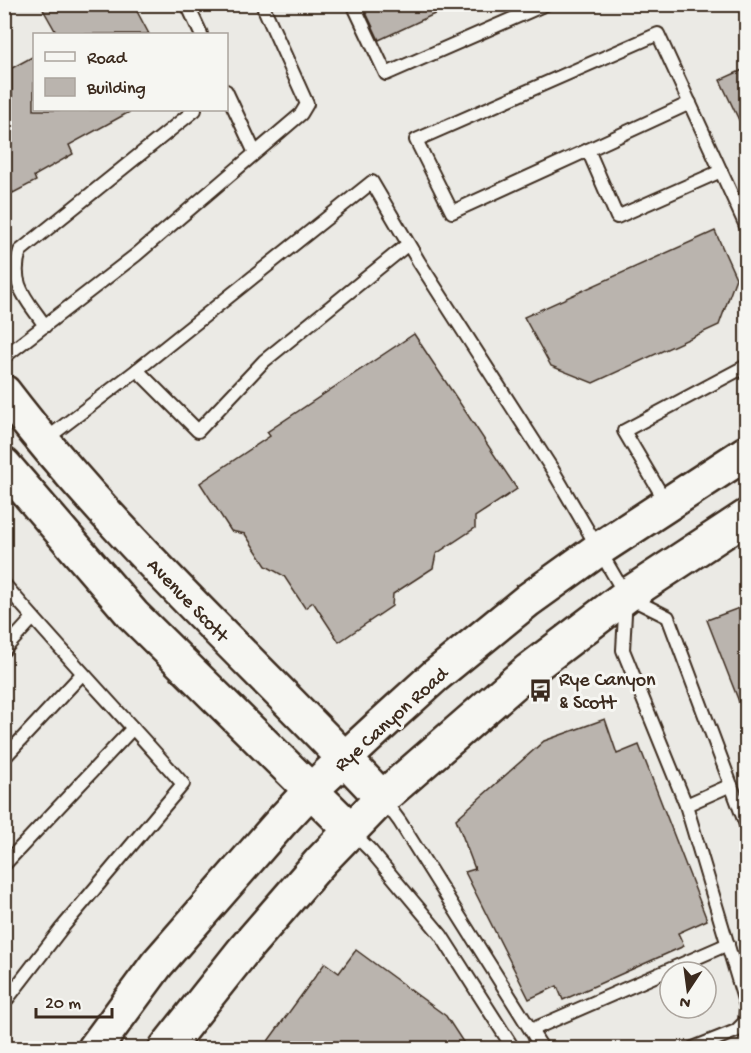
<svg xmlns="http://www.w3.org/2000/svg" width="751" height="1053" font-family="'Gochi Hand',sans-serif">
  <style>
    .building { fill: #bab4ae; stroke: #3b2a1e; stroke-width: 1.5 }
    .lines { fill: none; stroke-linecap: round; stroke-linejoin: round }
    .service-casing { stroke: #3b2a1e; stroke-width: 16 }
    .secondary-casing { stroke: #3b2a1e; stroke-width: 38 }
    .service { stroke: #f6f6f2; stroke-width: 12 }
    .secondary { stroke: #f6f6f2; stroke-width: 33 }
    .labels { text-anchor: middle; stroke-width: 6; stroke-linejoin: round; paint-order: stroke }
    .street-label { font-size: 20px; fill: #3b2a1e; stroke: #f6f6f2 }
    .poi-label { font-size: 20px; fill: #3b2a1e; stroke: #f6f6f2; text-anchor: start }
  </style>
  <rect width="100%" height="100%" fill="#ebeae5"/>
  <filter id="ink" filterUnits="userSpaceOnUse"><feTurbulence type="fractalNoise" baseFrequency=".0167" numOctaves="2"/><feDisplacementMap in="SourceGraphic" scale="12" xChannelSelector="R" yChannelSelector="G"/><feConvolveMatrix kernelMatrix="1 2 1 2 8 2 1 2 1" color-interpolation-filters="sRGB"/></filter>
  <g filter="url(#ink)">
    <g class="building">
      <polygon points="40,4 133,4 149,34 57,34"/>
      <polygon points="362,4 456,4 379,40"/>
      <polygon points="34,56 34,110 133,110 69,145 73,154 34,176 36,181 13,193 4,178 4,145 12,117 12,68"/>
      <polygon points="747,68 747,137 720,80"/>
      <polygon points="715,231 736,278 719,325 593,383 551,366 524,317"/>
      <polygon points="414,334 517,489 475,517 475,528 436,554 433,568 393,594 392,606 339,642 313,602 305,608 284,576 266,566 245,534 231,531 200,483 270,436 267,432"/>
      <polygon points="747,605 747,717 745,717 707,620"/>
      <polygon points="605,719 617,754 639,745 707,920 678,933 684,946 563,1000 557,986 529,999 465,872 475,869 456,819 544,741"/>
      <polygon points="356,950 446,1016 467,1048 263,1048 325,963 339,973"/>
    </g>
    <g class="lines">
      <defs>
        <g id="service">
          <polyline points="187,4 201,34"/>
          <polyline points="353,4 386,74 546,4"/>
          <polyline points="226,91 255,153"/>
          <polyline points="690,103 588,150 617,217 721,171"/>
          <polyline points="588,150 452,212 416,140 658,34 746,226"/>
          <polyline points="408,244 264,361 198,431 137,370 372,182 419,262 552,469 626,596 623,650 686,805 731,785"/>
          <path d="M45,326C27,299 9,285 20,251L195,110"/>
          <polyline points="4,357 136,255 301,114 307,104 262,4"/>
          <polyline points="45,440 137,370"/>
          <polyline points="667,504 624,431 746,366"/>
          <path d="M4,584C62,652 124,717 183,784L61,929L4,1003"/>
          <polyline points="630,598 668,617 746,825"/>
          <polyline points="4,650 33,618"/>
          <polyline points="4,758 82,674"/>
          <polyline points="383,799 400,822 542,1048"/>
          <polyline points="686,805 746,1006"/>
          <polyline points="351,831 371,851 441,935 513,1048"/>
          <polyline points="4,865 133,728"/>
          <polyline points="531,1030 728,944"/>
          <polyline points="693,1048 736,1031 745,1022 746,1008"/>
        </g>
        <g id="secondary">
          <path d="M4,392C117,540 256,663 382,798"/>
          <polyline points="4,465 133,615 351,830"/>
          <polyline points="95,1048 157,964 281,822 310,791 381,725 435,676 528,600 599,549 746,453"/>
          <polyline points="166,1048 243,951 321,861 382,798 529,670 626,596 746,517"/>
        </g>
      </defs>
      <use href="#service" class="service-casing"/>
      <use href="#secondary" class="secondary-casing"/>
      <use href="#service" class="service"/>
      <use href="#secondary" class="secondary"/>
    </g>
  </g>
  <defs>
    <symbol id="bus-bare" viewBox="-9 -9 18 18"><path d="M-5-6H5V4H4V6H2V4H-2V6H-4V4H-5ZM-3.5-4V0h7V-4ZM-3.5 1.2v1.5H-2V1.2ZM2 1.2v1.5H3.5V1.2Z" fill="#3b2a1e" stroke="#f6f6f2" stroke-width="2.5" paint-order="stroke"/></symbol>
  </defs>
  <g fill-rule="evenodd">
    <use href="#bus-bare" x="524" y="674" width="33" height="33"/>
  </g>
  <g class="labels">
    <g class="street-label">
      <text transform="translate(189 599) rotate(46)" y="7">Avenue Scott</text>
      <text transform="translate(390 718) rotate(-42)" y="7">Rye Canyon Road</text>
    </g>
    <g class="poi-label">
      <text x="559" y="685">Rye Canyon<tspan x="559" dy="23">&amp; Scott</tspan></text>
    </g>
  </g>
  <rect width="751" height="1053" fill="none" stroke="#f6f6f2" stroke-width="24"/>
  <rect x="12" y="12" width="727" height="1029" fill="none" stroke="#3b2a1e" stroke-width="2" filter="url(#ink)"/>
  <rect x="33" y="33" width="195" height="78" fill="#f6f6f2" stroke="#aba49d" stroke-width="1.5"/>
  <rect x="45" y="52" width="30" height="9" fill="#f6f6f2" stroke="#aba49d" stroke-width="1.5"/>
  <text x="87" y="63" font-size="18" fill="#3b2a1e">Road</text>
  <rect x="45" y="78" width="30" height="18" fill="#bab4ae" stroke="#aba49d" stroke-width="1.5"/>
  <text x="87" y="93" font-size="18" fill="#3b2a1e">Building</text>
  <g transform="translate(688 990) rotate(193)"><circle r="28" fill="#f6f6f2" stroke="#aba49d" stroke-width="1.5"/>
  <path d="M0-4.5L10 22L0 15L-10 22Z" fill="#3b2a1e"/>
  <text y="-9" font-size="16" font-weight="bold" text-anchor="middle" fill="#3b2a1e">N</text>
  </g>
  <path d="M36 1008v9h76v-9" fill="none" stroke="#3b2a1e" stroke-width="3"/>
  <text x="45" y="1008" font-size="18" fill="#3b2a1e" stroke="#f6f6f2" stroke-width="4.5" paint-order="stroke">20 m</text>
</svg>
